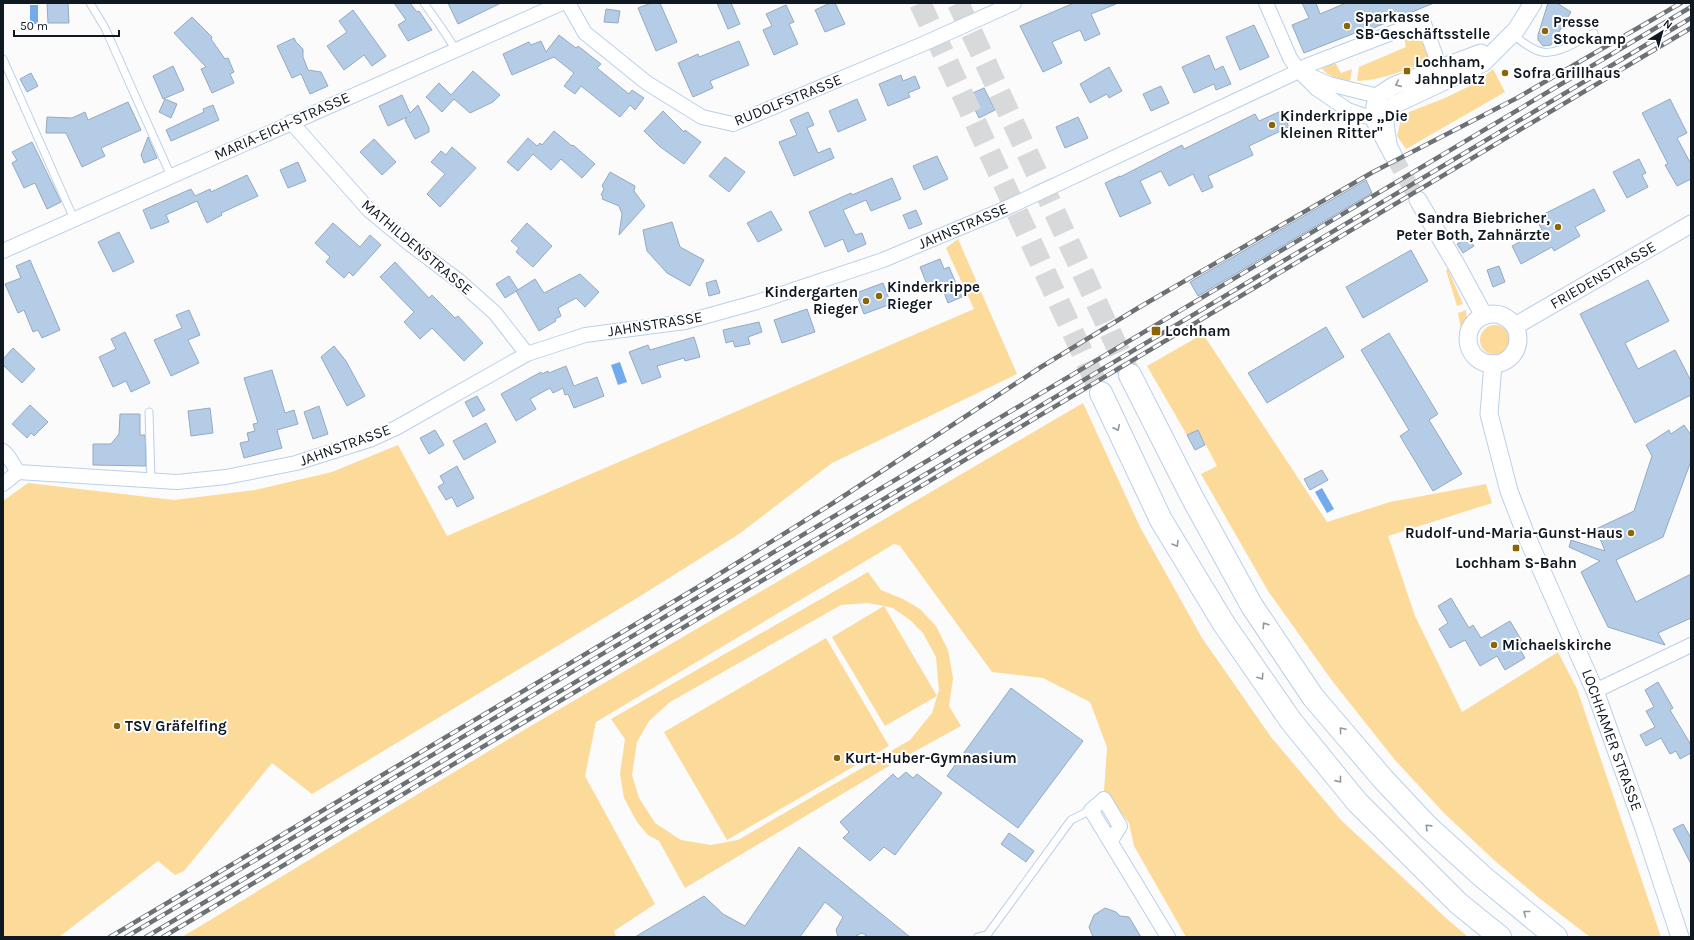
<svg xmlns="http://www.w3.org/2000/svg" width="1694" height="940" font-family="Karla,sans-serif">
  <style>
    .green { fill: #fbda9a; fill-rule: evenodd }
    .water { fill: #71abeb }
    .building { fill: #b5cce6; stroke: #94aac3 }
    .lines { fill: none; stroke-linecap: round; stroke-linejoin: round }
    .tertiary-tunnel { stroke: #d8d9da; stroke-width: 17; stroke-dasharray: 17 8; stroke-linecap: butt }
    .motorway-tunnel { stroke: #d8d9da; stroke-width: 22; stroke-dasharray: 22 11; stroke-linecap: butt }
    .service-casing { stroke: #b9d0ea; stroke-width: 9 }
    .minor-casing { stroke: #b9d0ea; stroke-width: 16 }
    .tertiary-casing { stroke: #b9d0ea; stroke-width: 19 }
    .motorway-casing { stroke: #b9d0ea; stroke-width: 24 }
    .service { stroke: #fff; stroke-width: 7 }
    .minor { stroke: #fff; stroke-width: 14 }
    .tertiary { stroke: #fff; stroke-width: 17 }
    .motorway { stroke: #fff; stroke-width: 22 }
    .rail-casing { stroke: #6c7176; stroke-width: 4.5 }
    .rail { stroke: #fff; stroke-width: 3; stroke-dasharray: 9; stroke-linecap: butt }
    .oneway { stroke: #93979b }
    .poi-dot { fill: #8b6606; stroke: #fff; stroke-width: 1.5 }
    .labels { text-anchor: middle; stroke-width: 4; stroke-linejoin: round; paint-order: stroke }
    .poi-label { font-size: 15px; font-weight: bold; fill: #101821; stroke: #fff; text-anchor: start }
    .street-label { font-size: 15px; fill: #101821; stroke: #fff }
  </style>
  <rect width="100%" height="100%" fill="#fbfbfb"/>
  <g class="green">
    <path d="M1418,33L1429,58V61C1405,70 1383,80 1357,81L1359,67L1406,47L1404,38Z"/>
    <path d="M1333,62L1336,64L1341,73L1352,69L1350,81C1340,79 1327,77 1321,67Z"/>
    <polygon points="1493,69 1505,92 1406,149 1397,136 1400,123 1409,112 1445,98 1476,83"/>
    <polygon points="958,239 1017,374 832,463 739,534 637,598 312,794 272,763 184,871 175,875 158,861 59,937 3,937 3,501 28,483 174,500 255,490 332,472 398,445 447,536 974,309 946,248"/>
    <polygon points="1448,269 1463,304 1457,306 1446,270"/>
    <polygon points="1466,310 1467,325 1463,334 1462,334 1458,313"/>
    <circle cx="1495" cy="340" r="15"/>
    <polygon points="1203,334 1327,522 1390,502 1486,484 1492,503 1388,536 1415,616 1462,712 1558,652 1577,689 1661,937 1590,937 1539,898 1494,860 1445,814 1395,760 1333,682 1268,591 1201,474 1217,466 1198,430 1187,435 1147,366"/>
    <polygon points="1083,403 1140,527 1202,638 1271,737 1341,820 1447,919 1468,937 1186,937 1134,846 1129,823 1104,791 1107,747 1090,702 1043,678 992,672 900,546 894,544 596,722 585,776 655,904 614,931 616,937 182,937 517,734"/>
    <path d="M868,572L881,590L903,599L920,609L936,626L948,650L953,678L949,706L961,726L899,760L685,888L659,841L648,835L637,822L624,798L620,774L625,739L611,719ZM868,603L884,606L832,637L885,726L937,696L884,606L893,608L910,620L923,633L936,657L939,690L932,713L910,740L738,840L711,845L681,840L655,823L639,798L632,775L637,742L649,721L670,702L841,605Z"/>
    <polygon points="826,638 889,746 727,840 664,732"/>
  </g>
  <g class="water">
    <polygon points="38,5 38,24 30,24 30,5"/>
    <polygon points="620,362 627,382 618,385 611,365"/>
    <polygon points="1322,488 1334,509 1327,513 1315,492"/>
  </g>
  <g class="building">
    <polygon points="47,3 68,3 69,23 48,23"/>
    <polygon points="394,3 410,3 417,12 419,11 432,30 408,41 398,25 406,20"/>
    <polygon points="448,3 501,3 458,24"/>
    <polygon points="651,3 660,3 677,42 656,51 638,8"/>
    <polygon points="717,3 731,3 740,24 728,29"/>
    <polygon points="830,3 835,3 845,24 825,32 815,10"/>
    <polygon points="1074,3 1116,4 1091,14 1100,34 1085,41 1080,30 1052,42 1062,63 1043,72 1020,26"/>
    <polygon points="1302,3 1316,3 1320,14 1346,3 1434,3 1361,33 1360,31 1304,53 1292,25 1309,18"/>
    <polygon points="1548,3 1557,3 1571,12 1551,45 1543,46 1538,40 1538,35"/>
    <polygon points="786,5 794,22 789,24 798,44 774,55 763,30 772,26 766,14"/>
    <polygon points="606,9 620,11 618,23 604,22"/>
    <polygon points="353,10 386,56 372,66 364,55 344,70 327,46 347,32 339,21"/>
    <polygon points="192,17 212,37 211,39 225,59 228,58 234,72 230,74 234,83 212,93 201,69 206,67 174,33"/>
    <polygon points="1254,25 1269,57 1240,70 1226,37"/>
    <polygon points="559,35 576,48 578,46 601,64 597,68 629,94 632,90 644,98 635,110 630,105 620,117 581,86 575,94 564,86 574,73 554,57 512,75 503,54 529,42 531,45 541,41 546,52"/>
    <polygon points="294,38 296,42 303,49 303,57 308,70 321,72 328,86 310,94 301,74 292,78 277,46"/>
    <polygon points="739,41 749,65 710,81 713,88 693,97 678,63 698,54 699,57"/>
    <polygon points="1209,55 1215,70 1223,66 1231,84 1216,90 1214,84 1194,93 1182,67"/>
    <polygon points="173,66 184,90 163,99 153,76"/>
    <polygon points="1109,67 1122,91 1109,98 1107,94 1090,103 1080,84"/>
    <polygon points="473,71 500,95 493,102 470,113 454,99 442,112 426,97 439,83 451,95"/>
    <polygon points="31,73 38,86 27,92 20,79"/>
    <polygon points="901,75 903,81 915,76 920,88 908,93 910,97 888,106 879,84"/>
    <polygon points="1161,86 1169,103 1151,111 1143,94"/>
    <polygon points="984,88 995,110 979,118 968,95"/>
    <polygon points="402,95 410,113 418,105 429,128 429,132 415,139 405,120 407,117 388,126 379,106"/>
    <polygon points="165,99 177,104 171,118 159,112"/>
    <polygon points="857,99 866,120 838,132 829,111"/>
    <polygon points="1670,99 1687,133 1677,138 1691,164 1691,179 1677,186 1665,165 1668,164 1642,113"/>
    <polygon points="128,102 141,130 101,148 105,156 82,167 66,133 46,133 47,117 72,118 85,112 88,120"/>
    <polygon points="213,105 219,120 171,141 166,130 204,112 203,109"/>
    <polygon points="663,111 684,132 685,130 701,142 684,164 659,146 644,131"/>
    <polygon points="1281,111 1289,127 1249,146 1253,155 1208,176 1213,187 1202,192 1193,174 1169,186 1161,171 1140,181 1151,203 1120,217 1105,183 1120,176 1120,177 1182,145 1184,149 1255,114 1259,121"/>
    <polygon points="808,112 814,125 807,128 818,153 830,148 834,158 794,176 779,142 797,135 790,120"/>
    <polygon points="1078,117 1088,138 1065,148 1056,127"/>
    <polygon points="554,131 572,146 573,145 595,164 582,178 561,159 551,170 533,154 518,171 507,162 528,138 537,146 540,143 542,145"/>
    <polygon points="148,137 157,158 144,163 141,155"/>
    <polygon points="374,139 396,162 382,175 360,152"/>
    <polygon points="32,142 61,202 47,209 35,183 24,188 12,163 17,160 12,152"/>
    <polygon points="452,147 476,168 440,207 427,194 445,174 431,162 441,151 446,155"/>
    <polygon points="937,156 948,179 924,190 913,166"/>
    <polygon points="725,157 745,172 729,192 709,176"/>
    <polygon points="1639,159 1646,173 1642,175 1648,187 1627,198 1613,172"/>
    <polygon points="298,162 306,181 288,188 280,170"/>
    <polygon points="610,172 635,186 634,191 645,206 619,235 622,214 619,206 602,199 603,197 601,195 604,189 602,186"/>
    <polygon points="247,175 258,196 221,213 222,215 207,223 197,201 166,215 169,222 151,229 143,210 191,189 195,196 210,189 211,192"/>
    <polygon points="892,178 901,199 871,211 866,200 843,210 855,235 862,233 866,244 848,252 843,239 825,247 809,212 851,193 852,195"/>
    <polygon points="1366,180 1372,193 1198,296 1190,282"/>
    <polygon points="1594,189 1605,211 1575,227 1580,236 1554,251 1552,247 1521,264 1512,246 1542,230 1536,218"/>
    <polygon points="916,210 922,224 909,229 903,215"/>
    <polygon points="771,211 782,230 758,242 747,223"/>
    <polygon points="672,222 680,247 704,260 690,286 667,273 647,251 643,230"/>
    <polygon points="333,223 360,247 370,235 381,245 353,276 349,272 344,278 326,262 330,257 315,243"/>
    <polygon points="527,223 552,246 533,267 516,252 519,248 511,241"/>
    <polygon points="119,232 134,262 113,272 98,242"/>
    <polygon points="1468,237 1474,246 1463,253 1457,244"/>
    <polygon points="1411,250 1428,281 1363,318 1346,287"/>
    <polygon points="940,259 944,269 949,267 962,297 948,303 942,287 930,292 920,267"/>
    <polygon points="30,260 60,330 42,338 38,330 33,332 24,310 18,313 5,284 21,278 16,266"/>
    <polygon points="395,262 429,298 432,295 455,318 458,316 483,343 464,361 432,328 420,339 404,322 414,312 380,277"/>
    <polygon points="1499,266 1505,282 1493,287 1487,270"/>
    <polygon points="580,274 599,292 585,307 576,298 558,308 561,316 555,319 556,321 539,331 516,291 535,279 544,293"/>
    <polygon points="509,276 518,290 505,298 496,284"/>
    <polygon points="716,280 720,293 709,296 706,283"/>
    <polygon points="1648,280 1669,321 1625,343 1638,369 1675,350 1691,381 1691,395 1635,423 1580,314"/>
    <polygon points="883,283 891,304 864,314 856,293"/>
    <polygon points="807,309 815,332 782,343 774,320"/>
    <polygon points="189,310 200,335 188,340 199,363 171,376 154,340 182,328 176,315"/>
    <polygon points="759,322 762,332 748,337 750,344 735,347 733,341 726,343 723,330"/>
    <polygon points="1326,327 1344,357 1267,403 1248,373"/>
    <polygon points="125,332 150,383 131,392 126,381 113,387 99,357 116,349 111,339"/>
    <polygon points="1389,333 1438,414 1429,420 1462,474 1433,491 1400,436 1409,430 1361,350"/>
    <polygon points="694,337 700,357 685,361 684,358 657,366 661,377 642,384 629,352 648,345 650,350"/>
    <polygon points="334,346 346,361 365,396 347,406 321,357"/>
    <polygon points="13,348 35,369 22,383 3,365 3,359"/>
    <polygon points="566,366 574,386 597,377 604,396 574,408 568,394 565,395 563,388 553,393 550,388 530,399 536,409 516,421 501,394 541,372 542,374 548,371 549,373"/>
    <polygon points="272,370 285,413 294,410 298,424 277,430 282,448 244,458 240,443 249,441 247,433 255,431 253,424 258,423 244,378"/>
    <polygon points="477,396 485,410 473,417 465,402"/>
    <polygon points="30,405 48,422 34,436 31,433 27,438 12,424"/>
    <polygon points="319,406 328,434 313,439 304,412"/>
    <polygon points="210,408 213,433 191,436 188,411"/>
    <polygon points="120,414 140,414 140,435 145,435 146,466 93,465 93,444 111,444 119,434"/>
    <polygon points="486,423 496,442 464,460 453,441"/>
    <polygon points="1684,425 1691,435 1691,461 1663,537 1616,560 1636,602 1691,574 1691,618 1658,633 1665,645 1608,627 1581,572 1600,561 1569,547 1571,540 1605,551 1596,529 1634,511 1652,456 1646,445 1669,430 1671,434"/>
    <polygon points="435,430 444,445 429,454 420,438"/>
    <polygon points="1198,430 1205,445 1195,450 1187,435"/>
    <polygon points="457,466 474,498 457,507 452,497 446,500 438,487 444,483 440,476"/>
    <polygon points="1322,470 1328,480 1310,490 1304,479"/>
    <polygon points="1451,598 1469,628 1473,625 1481,638 1510,621 1522,641 1517,644 1525,658 1505,670 1497,656 1480,666 1465,640 1450,648 1439,629 1448,623 1438,606"/>
    <polygon points="1658,682 1673,708 1670,710 1691,745 1691,753 1680,759 1676,751 1670,754 1661,738 1646,746 1640,735 1655,727 1646,711 1654,707 1645,690"/>
    <polygon points="1011,688 1083,741 1018,828 947,776"/>
    <polygon points="906,772 913,778 917,774 942,793 895,855 884,847 870,861 843,838 849,832 840,822 893,774 898,779"/>
    <polygon points="1683,824 1691,838 1691,864 1673,829"/>
    <polygon points="1009,833 1034,851 1026,862 1001,844"/>
    <polygon points="799,847 910,937 868,937 862,933 854,937 838,937 836,930 843,917 825,902 800,937 635,937 704,896 723,914 745,926"/>
    <polygon points="1105,908 1116,912 1120,916 1129,917 1141,937 1093,937 1089,927 1094,915"/>
  </g>
  <g class="lines">
    <polyline class="tertiary-tunnel" points="1393,155 1418,200"/>
    <g class="motorway-tunnel">
      <polyline points="920,3 1101,393"/>
      <polyline points="958,3 1130,375"/>
    </g>
    <defs>
      <g id="service">
        <polyline points="90,3 105,28 171,176"/>
        <polyline points="424,3 441,27 456,50"/>
        <path d="M1512,34C1520,40 1531,50 1542,52C1558,55 1580,40 1594,33"/>
        <polyline points="3,59 74,219"/>
        <polyline points="149,412 151,481"/>
        <polyline points="978,937 987,935 1071,820 1091,810"/>
      </g>
      <g id="minor">
        <polyline points="568,3 585,33 647,83 702,117 733,124 923,44 1014,3"/>
        <polyline points="1266,3 1290,58 1299,71 1317,89 1348,110 1374,119 1387,113 1378,96 1329,84 1299,71"/>
        <polyline points="291,122 369,210 410,244 459,281 495,313 527,354"/>
        <polyline points="3,251 562,3"/>
        <polyline points="3,451 8,456 18,472"/>
        <polyline points="18,472 177,482 226,477 296,463 372,439 396,428 527,354 585,335 685,322 757,302 883,260 1000,211 1299,71 1306,66 1423,21 1440,68"/>
        <polyline points="3,484 18,472"/>
        <polyline points="1595,691 1691,645"/>
        <polyline points="1111,841 1120,826 1104,799 1091,810 1168,937"/>
      </g>
      <g id="tertiary">
        <polyline points="1388,144 1385,123 1387,113 1396,104 1483,63 1516,30 1533,3"/>
        <polyline points="1393,155 1374,119 1375,106 1378,96 1393,86 1481,53"/>
        <polyline points="1418,200 1457,266 1484,316"/>
        <circle cx="1493" cy="339" r="25"/>
        <polyline points="1515,326 1691,224"/>
        <polyline points="1493,364 1489,414 1509,491 1526,535 1595,691 1644,828 1680,937"/>
      </g>
      <g id="motorway">
        <polyline points="1130,375 1193,499 1252,606 1313,697 1383,779 1428,827 1483,877 1556,937"/>
        <polyline points="1101,393 1161,520 1224,624 1291,721 1357,802 1458,903 1500,937"/>
      </g>
    </defs>
    <use href="#service" class="service-casing"/>
    <use href="#minor" class="minor-casing"/>
    <use href="#tertiary" class="tertiary-casing"/>
    <use href="#motorway" class="motorway-casing"/>
    <use href="#service" class="service"/>
    <use href="#minor" class="minor"/>
    <use href="#tertiary" class="tertiary"/>
    <use href="#motorway" class="motorway"/>
    <defs>
      <g id="rail">
        <polyline points="110,937 703,584 830,505 1041,367 1138,308 1373,172 1517,98 1681,3"/>
        <polyline points="126,937 1691,7"/>
        <polyline points="146,937 973,446 1691,18"/>
        <polyline points="163,937 1691,28"/>
      </g>
    </defs>
    <use href="#rail" class="rail-casing"/>
    <use href="#rail" class="rail"/>
  </g>
  <defs><path id="oneway-chevron" d="M-2-3.5L2.5 0L-2 3.5" fill="none" stroke-width="1.6" stroke-linecap="round" stroke-linejoin="round"/></defs>
  <g class="oneway">
    <use href="#oneway-chevron" transform="translate(1398 84) rotate(156)"/>
    <use href="#oneway-chevron" transform="translate(1117 428) rotate(64)"/>
    <use href="#oneway-chevron" transform="translate(1176 544) rotate(59)"/>
    <use href="#oneway-chevron" transform="translate(1265 625) rotate(-124)"/>
    <use href="#oneway-chevron" transform="translate(1261 677) rotate(56)"/>
    <use href="#oneway-chevron" transform="translate(1342 730) rotate(-130)"/>
    <use href="#oneway-chevron" transform="translate(1339 780) rotate(51)"/>
    <use href="#oneway-chevron" transform="translate(1428 827) rotate(-136)"/>
    <use href="#oneway-chevron" transform="translate(1526 913) rotate(-142)"/>
  </g>
  <g class="poi-dot">
    <circle cx="1347" cy="26" r="4"/>
    <circle cx="1545" cy="31" r="4"/>
    <rect x="1403" y="67" width="8" height="8" rx="2"/>
    <circle cx="1505" cy="73" r="4"/>
    <circle cx="1272" cy="125" r="4"/>
    <circle cx="1558" cy="227" r="4"/>
    <circle cx="879" cy="296" r="4"/>
    <circle cx="866" cy="301" r="4"/>
    <rect x="1151" y="326" width="10" height="10" rx="2"/>
    <circle cx="1631" cy="533" r="4"/>
    <rect x="1512" y="544" width="8" height="8" rx="2"/>
    <circle cx="1494" cy="645" r="4"/>
    <circle cx="117" cy="726" r="4"/>
    <circle cx="837" cy="758" r="4"/>
  </g>
  <g class="labels">
    <g class="poi-label">
      <text x="1355" y="22">Sparkasse<tspan x="1355" dy="17">SB-Geschäftsstelle</tspan></text>
      <text x="1553" y="27">Presse<tspan x="1553" dy="17">Stockamp</tspan></text>
      <text x="1415" y="67">Lochham,<tspan x="1415" dy="17">Jahnplatz</tspan></text>
      <text x="1513" y="78">Sofra Grillhaus</text>
      <text x="1280" y="121">Kinderkrippe „Die<tspan x="1280" dy="17">kleinen Ritter"</tspan></text>
      <text x="1550" y="223" text-anchor="end">Sandra Biebricher,<tspan x="1550" dy="17">Peter Both, Zahnärzte</tspan></text>
      <text x="887" y="292">Kinderkrippe<tspan x="887" dy="17">Rieger</tspan></text>
      <text x="858" y="297" text-anchor="end">Kindergarten<tspan x="858" dy="17">Rieger</tspan></text>
      <text x="1165" y="336">Lochham</text>
      <text x="1623" y="538" text-anchor="end">Rudolf-und-Maria-Gunst-Haus</text>
      <text x="1516" y="568" text-anchor="middle">Lochham S-Bahn</text>
      <text x="1502" y="650">Michaelskirche</text>
      <text x="125" y="731">TSV Gräfelfing</text>
      <text x="845" y="763">Kurt-Huber-Gymnasium</text>
    </g>
    <g class="street-label">
      <text transform="translate(788 100) rotate(-22)" y="5">RUDOLFSTRASSE</text>
      <text transform="translate(282 126) rotate(-24)" y="5">MARIA-EICH-STRASSE</text>
      <text transform="translate(963 226) rotate(-23)" y="5">JAHNSTRASSE</text>
      <text transform="translate(417 247) rotate(40)" y="5">MATHILDENSTRASSE</text>
      <text transform="translate(1603 275) rotate(-30)" y="5">FRIEDENSTRASSE</text>
      <text transform="translate(655 324) rotate(-9)" y="5">JAHNSTRASSE</text>
      <text transform="translate(345 445) rotate(-20)" y="5">JAHNSTRASSE</text>
      <text transform="translate(1612 740) rotate(70)" y="5">LOCHHAMER STRASSE</text>
    </g>
  </g>
  <rect width="1694" height="940" fill="none" stroke="#101821" stroke-width="8"/>
  <g transform="translate(1662 32) rotate(37)" stroke="#ffffff" stroke-width="3" paint-order="stroke">
  <path d="M0-3L7 15L0 10L-7 15Z" fill="#101821"/>
  <text y="-6" font-size="11" font-weight="bold" text-anchor="middle" fill="#101821">N</text>
  </g>
  <path d="M14 30v6h105v-6" fill="none" stroke="#101821" stroke-width="2"/>
  <text x="20" y="30" font-size="12" fill="#101821" stroke="#ffffff" stroke-width="3" paint-order="stroke">50 m</text>
</svg>
